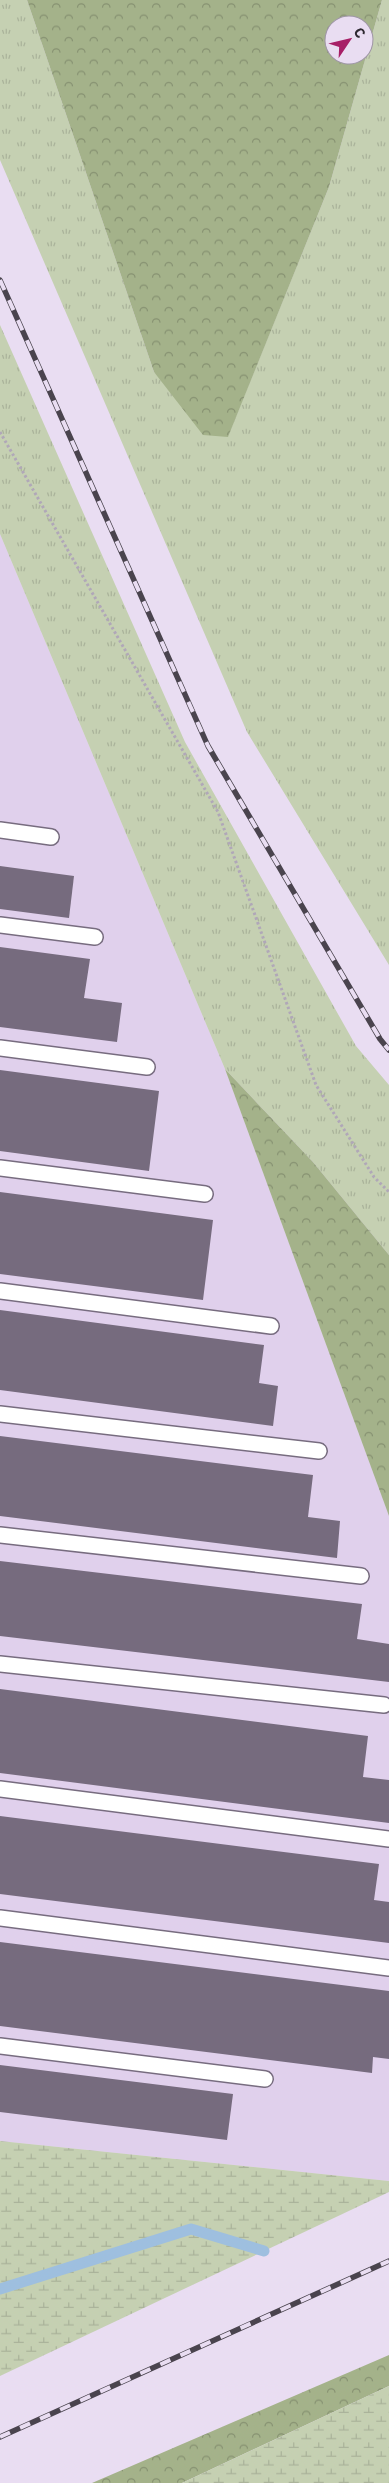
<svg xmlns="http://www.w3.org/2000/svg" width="389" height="2483" font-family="'IBM Plex Sans',sans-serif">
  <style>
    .built { fill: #e0d0ec }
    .grass { fill: url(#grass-tufts) }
    .forest { fill: url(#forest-crowns); fill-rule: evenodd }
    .wetland { fill: url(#wetland-marsh) }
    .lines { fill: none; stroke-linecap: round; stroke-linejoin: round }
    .stream { stroke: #9ebfdf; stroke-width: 11 }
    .building { fill: #766b7e }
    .lane-casing { stroke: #776c7f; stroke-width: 18 }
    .path { stroke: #b0a7b8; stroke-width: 3; stroke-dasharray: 2.5 2.5; stroke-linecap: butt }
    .lane { stroke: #fff; stroke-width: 15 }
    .rail-casing { stroke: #4a444e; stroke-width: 5.5 }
    .rail { stroke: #e9ddf2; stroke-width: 4; stroke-dasharray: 11; stroke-linecap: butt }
  </style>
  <defs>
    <pattern id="grass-tufts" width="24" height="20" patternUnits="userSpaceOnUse" patternTransform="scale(1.25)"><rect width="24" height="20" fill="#c5d0b2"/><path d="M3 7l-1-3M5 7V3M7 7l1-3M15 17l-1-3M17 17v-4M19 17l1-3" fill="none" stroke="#aab39a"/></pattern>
    <pattern id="forest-crowns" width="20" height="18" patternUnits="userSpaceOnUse" patternTransform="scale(1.25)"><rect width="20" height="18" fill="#a4b28a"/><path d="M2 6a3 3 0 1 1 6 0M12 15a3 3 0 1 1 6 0" fill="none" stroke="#869171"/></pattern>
    <pattern id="wetland-marsh" width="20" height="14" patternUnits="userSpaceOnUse" patternTransform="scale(1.25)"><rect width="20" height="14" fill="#c5d0b2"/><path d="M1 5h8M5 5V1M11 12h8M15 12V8" fill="none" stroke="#aab39a"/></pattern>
  </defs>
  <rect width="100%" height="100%" fill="#e9ddf2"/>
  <polygon class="built" points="0,534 225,1069 389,1516 389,2181 0,2141"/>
  <g class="grass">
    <polygon points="0,0 27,0 154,372 228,436 329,187 382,0 389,0 389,965 247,732 0,160"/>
    <polygon points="0,325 185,742 356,1046 389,1085 389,1255 313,1162 225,1069 0,534"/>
  </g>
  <g class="forest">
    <path d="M27,0H382L329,187L228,437L203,435L154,372ZM334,25H364V55H334Z"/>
    <polygon points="225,1069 313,1162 389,1255 389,1516"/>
    <polygon points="389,2355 389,2386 182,2483 92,2483"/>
  </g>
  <g class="wetland">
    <polygon points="0,2141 389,2181 389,2192 0,2376"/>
    <polygon points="389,2386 389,2483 182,2483"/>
  </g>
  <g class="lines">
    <polyline class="stream" points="0,2289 191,2229 264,2251"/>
  </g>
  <g class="building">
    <polygon points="0,866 74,876 69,918 0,909"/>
    <polygon points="0,947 90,959 84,998 122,1003 117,1042 0,1027"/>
    <polygon points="0,1070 159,1091 149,1171 0,1151"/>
    <polygon points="0,1192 213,1220 203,1300 0,1274"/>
    <polygon points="0,1310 264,1345 259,1383 278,1386 273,1426 0,1390"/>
    <polygon points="0,1436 313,1475 308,1517 340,1521 337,1558 0,1516"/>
    <polygon points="0,1561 362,1604 357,1639 389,1644 389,1682 0,1636"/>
    <polygon points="0,1689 368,1736 363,1777 389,1780 389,1823 0,1773"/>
    <polygon points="0,1816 379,1864 374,1900 389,1902 389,1943 0,1894"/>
    <polygon points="0,1942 389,1991 389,2059 373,2057 372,2073 0,2026"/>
    <polygon points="0,2065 233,2094 227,2140 0,2112"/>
  </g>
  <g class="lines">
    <defs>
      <g id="lane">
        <polyline points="0,830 51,837"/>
        <polyline points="0,925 95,937"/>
        <polyline points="0,1048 147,1067"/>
        <polyline points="0,1168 205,1194"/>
        <polyline points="0,1291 271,1326"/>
        <polyline points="0,1414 319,1451"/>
        <polyline points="0,1535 361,1576"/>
        <polyline points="0,1664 384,1705"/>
        <polyline points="0,1789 389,1839"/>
        <polyline points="0,1918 389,1968"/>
        <polyline points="0,2046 265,2079"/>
      </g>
    </defs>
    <use href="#lane" class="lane-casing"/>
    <polyline class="path" points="0,432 218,812 316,1085 374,1177 389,1192"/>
    <use href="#lane" class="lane"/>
    <defs>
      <g id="rail">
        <polyline points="0,280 208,746 380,1039 389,1050"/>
        <polyline points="0,2437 389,2261"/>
      </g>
    </defs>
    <use href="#rail" class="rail-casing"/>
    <use href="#rail" class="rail"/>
  </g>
  <g transform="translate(349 40) rotate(55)"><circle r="24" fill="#e9ddf2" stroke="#9e95a5"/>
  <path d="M0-4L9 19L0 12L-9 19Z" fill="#a71f67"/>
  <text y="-8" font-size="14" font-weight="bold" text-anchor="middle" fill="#2e2931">С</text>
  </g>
</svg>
